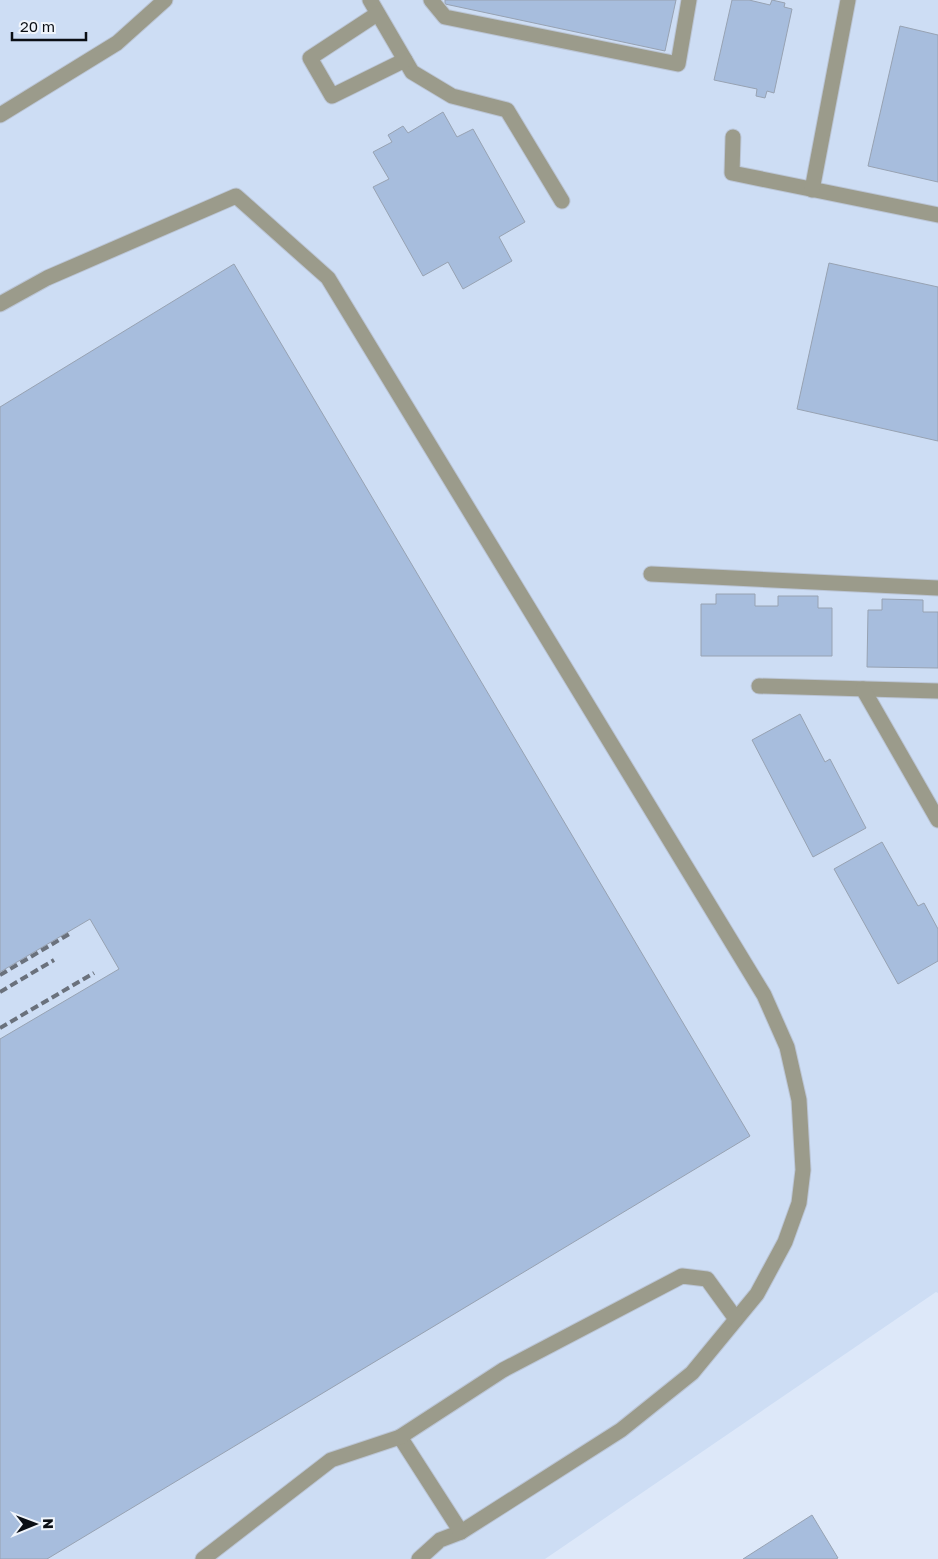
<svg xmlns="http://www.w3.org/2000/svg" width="938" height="1559" font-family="'Golos Text',sans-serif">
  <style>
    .built { fill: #cdddf4 }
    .building { fill: #a7bddd; stroke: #97a2b2 }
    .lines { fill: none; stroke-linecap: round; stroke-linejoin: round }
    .minor-casing { stroke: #bbc5d5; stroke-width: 17 }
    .minor { stroke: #9b9b8b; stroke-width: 15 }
    .rail { stroke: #6a717c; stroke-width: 4; stroke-dasharray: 8 4; stroke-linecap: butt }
  </style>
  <rect width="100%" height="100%" fill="#dde8f9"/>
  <polygon class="built" points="0,0 938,0 938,1293 936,1292 545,1559 0,1559"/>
  <g class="building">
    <polygon points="445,0 676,0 665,51 445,4"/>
    <polygon points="732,0 749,0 770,5 772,0 785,3 784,7 792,9 774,93 767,91 765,98 756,96 757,89 714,80"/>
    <polygon points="900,26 938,35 938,182 868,166"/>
    <polygon points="443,112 457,137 473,129 525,222 499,237 512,261 463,289 448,262 423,276 373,187 389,179 373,152 392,142 388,135 403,126 408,133"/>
    <polygon points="829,263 938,287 938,441 797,409"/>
    <polygon points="234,264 750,1136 47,1559 0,1559 0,1039 119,969 90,919 0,972 0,407"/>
    <polygon points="716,594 755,594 755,606 778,606 778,596 818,596 818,608 832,608 832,656 701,656 701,604 716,604"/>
    <polygon points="882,599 923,600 923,612 938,612 938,668 867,667 868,610 882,610"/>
    <polygon points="800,714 825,762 830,759 866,828 813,857 752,740"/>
    <polygon points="882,842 918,906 924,903 938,929 938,961 898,984 834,869"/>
    <polygon points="812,1515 838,1558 836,1559 743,1559"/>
  </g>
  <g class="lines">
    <defs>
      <g id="minor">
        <polyline points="370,0 412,72 452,96 507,110 562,201"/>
        <polyline points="431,0 445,17 678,64 689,0"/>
        <polyline points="377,14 310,58 332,96 405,60"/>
        <polyline points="0,115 117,43 165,0"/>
        <polyline points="733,137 732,173 938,215"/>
        <polyline points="812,190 848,0"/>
        <polyline points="0,304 47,278 236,196 328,278 764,995 787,1047 799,1100 803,1170 799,1203 785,1242 757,1294 692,1373 621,1430 461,1532 440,1540 419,1559"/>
        <polyline points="651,574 938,588"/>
        <polyline points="759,686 938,691"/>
        <polyline points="863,689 938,820"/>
        <polyline points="400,1437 461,1532"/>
        <polyline points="203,1559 331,1460 400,1437 503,1370 682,1276 707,1279 736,1319"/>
      </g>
    </defs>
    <use href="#minor" class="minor-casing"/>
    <use href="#minor" class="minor"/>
    <g class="rail">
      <polyline points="0,975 71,933"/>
      <polyline points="0,992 54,960"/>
      <polyline points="0,1028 94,973"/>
    </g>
  </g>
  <g transform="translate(35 1524) rotate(89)" stroke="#f0f5fc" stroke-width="4" paint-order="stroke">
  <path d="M0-4L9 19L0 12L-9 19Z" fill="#0b0f15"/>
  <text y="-8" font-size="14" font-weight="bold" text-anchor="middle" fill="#0b0f15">N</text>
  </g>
  <path d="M12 32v8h74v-8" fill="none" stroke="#0b0f15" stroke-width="2.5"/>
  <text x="20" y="32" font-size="15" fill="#0b0f15" stroke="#f0f5fc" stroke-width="4" paint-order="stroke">20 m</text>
</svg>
